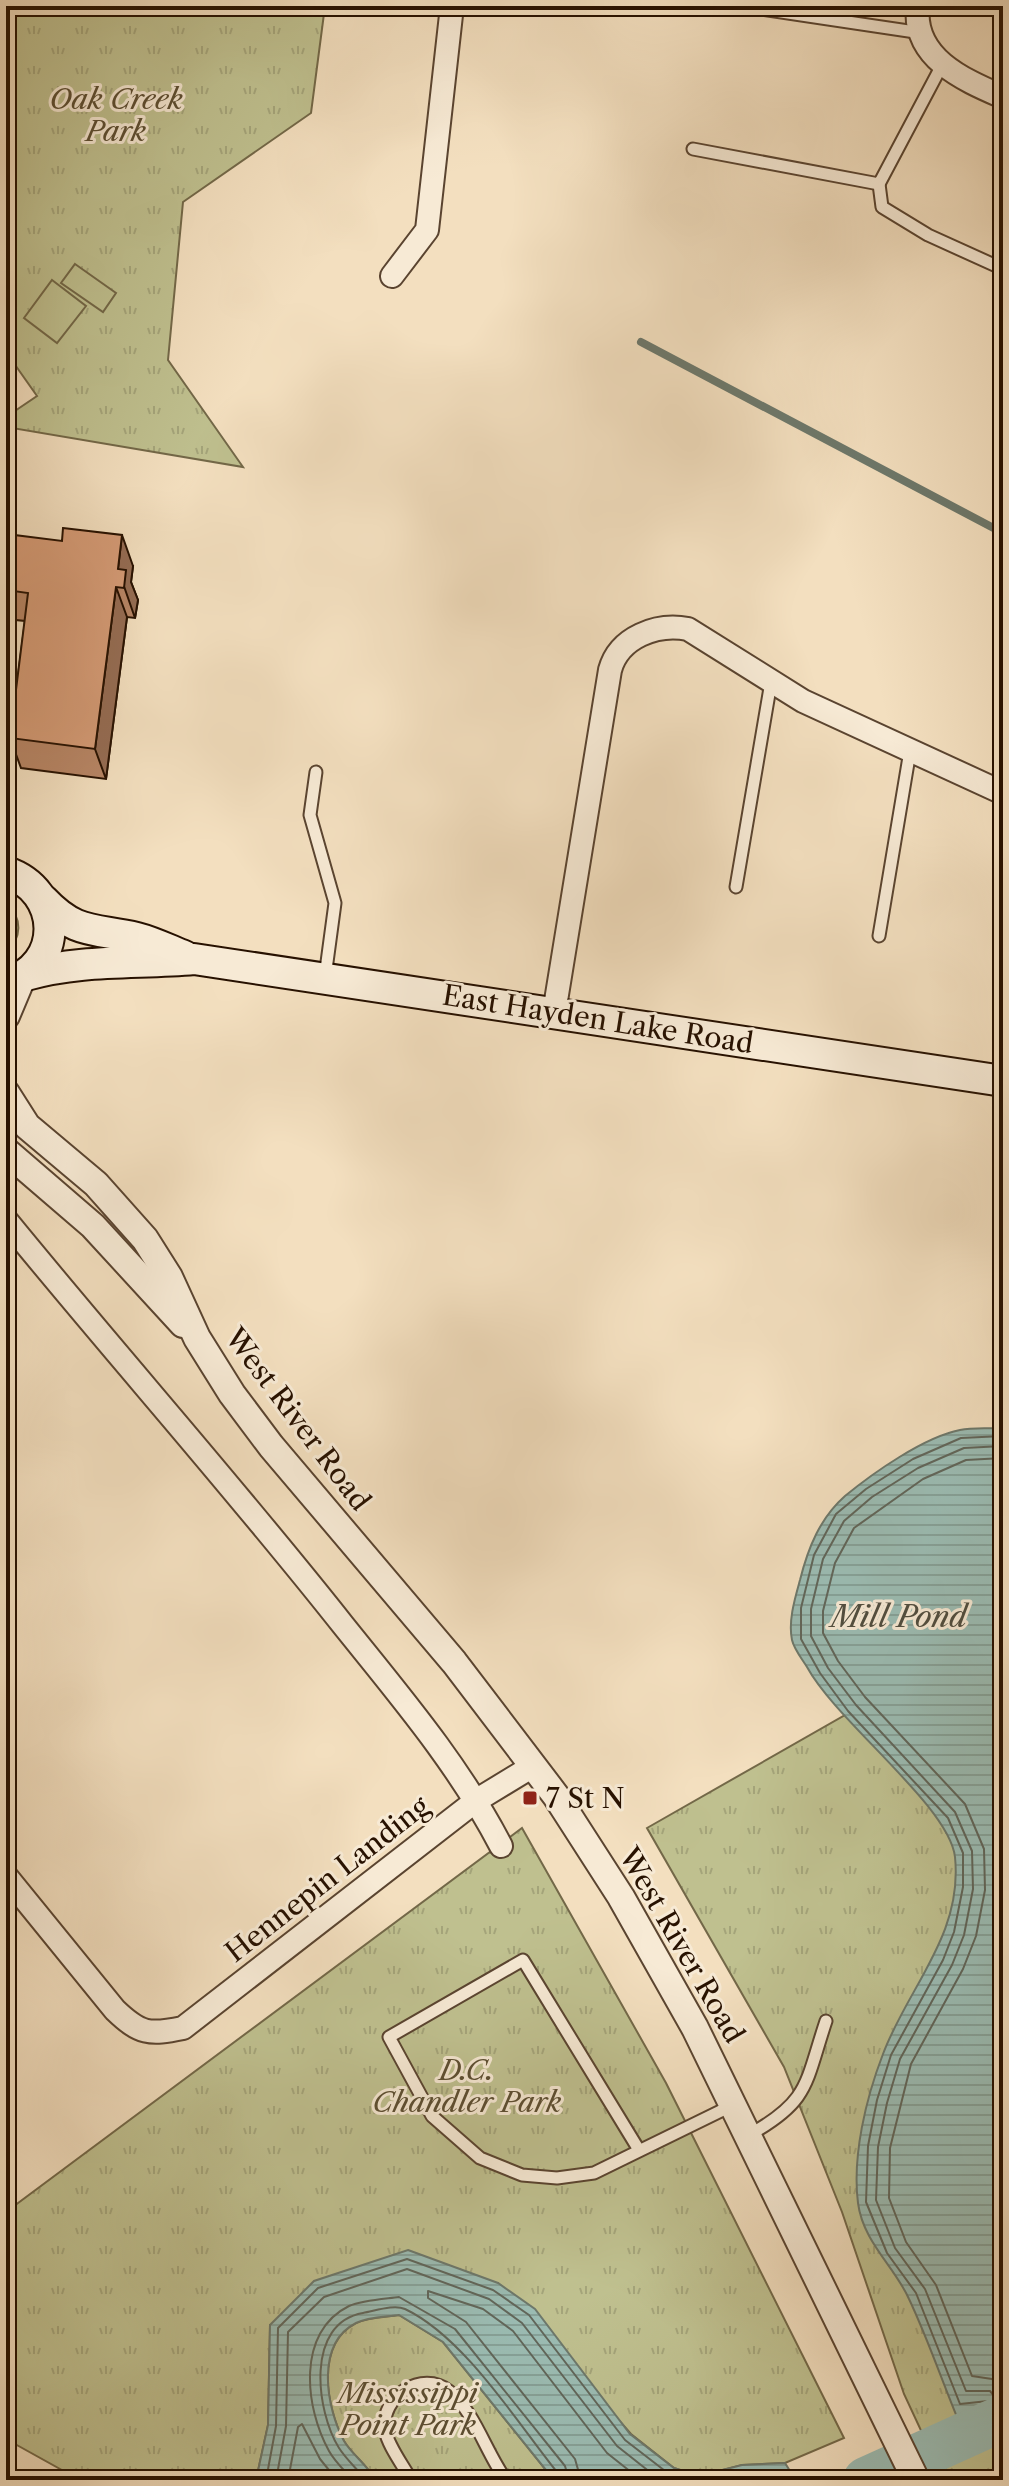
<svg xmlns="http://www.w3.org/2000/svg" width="1009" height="2486" font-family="'Libre Caslon Text',serif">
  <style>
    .grass { fill: url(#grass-tufts); stroke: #736848; stroke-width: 2 }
    .garden { fill: #bfc08f; stroke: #736848; stroke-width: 2 }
    .water { fill: url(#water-rules); stroke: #6d786b; stroke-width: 2 }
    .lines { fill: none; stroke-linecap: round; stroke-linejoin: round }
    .shore { stroke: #61665a; stroke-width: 2 }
    .stream { stroke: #6d786b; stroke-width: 8 }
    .river { stroke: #9bbcb3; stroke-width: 46 }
    .service-casing { stroke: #5a4430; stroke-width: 15 }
    .minor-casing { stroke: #5a4430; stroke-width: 26 }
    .tertiary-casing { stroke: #5a4430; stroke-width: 30 }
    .secondary-casing { stroke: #271100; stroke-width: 34 }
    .service { stroke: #f7ead5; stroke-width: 11 }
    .minor { stroke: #f7ead5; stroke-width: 22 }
    .tertiary { stroke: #f7ead5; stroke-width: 26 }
    .secondary { stroke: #f7ead5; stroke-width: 30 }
    .wall { fill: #b78565; stroke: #271100; stroke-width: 2 }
    .shaded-wall { fill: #956c53; stroke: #271100; stroke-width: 2 }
    .building { fill: #d59b76; stroke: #271100; stroke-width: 2 }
    .poi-dot { fill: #8f2418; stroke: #f7ead5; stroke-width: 3 }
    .labels { text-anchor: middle; stroke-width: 6; stroke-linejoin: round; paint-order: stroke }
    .park-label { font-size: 28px; font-style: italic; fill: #5c4e32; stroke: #f7ead5 }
    .street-label { font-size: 28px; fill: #271100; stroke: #f7ead5 }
    .poi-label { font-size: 28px; fill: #271100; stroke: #f7ead5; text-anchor: start }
    .water-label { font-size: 30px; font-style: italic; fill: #504d3f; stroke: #f7ead5 }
  </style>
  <defs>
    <pattern id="grass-tufts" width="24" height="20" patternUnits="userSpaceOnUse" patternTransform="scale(2)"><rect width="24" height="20" fill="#bfc08f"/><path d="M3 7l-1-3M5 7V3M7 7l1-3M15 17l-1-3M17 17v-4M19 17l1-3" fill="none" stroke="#a4a47a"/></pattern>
    <pattern id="water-rules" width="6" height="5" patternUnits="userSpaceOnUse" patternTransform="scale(2)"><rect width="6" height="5" fill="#9bbcb3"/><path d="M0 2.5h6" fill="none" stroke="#86a198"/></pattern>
  </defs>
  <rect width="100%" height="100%" fill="#f3dfbf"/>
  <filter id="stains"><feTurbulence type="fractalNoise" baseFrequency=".0025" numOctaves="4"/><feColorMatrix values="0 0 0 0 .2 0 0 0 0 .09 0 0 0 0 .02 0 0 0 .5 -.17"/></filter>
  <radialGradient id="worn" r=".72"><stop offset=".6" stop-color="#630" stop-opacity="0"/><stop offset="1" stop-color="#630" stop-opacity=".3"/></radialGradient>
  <g class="grass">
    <polygon points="11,6 325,6 311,113 183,202 168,360 243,467 6,427 6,417 37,396 6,352 6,23"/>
    <polygon points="1003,1625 1003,2480 944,2480 904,2394 842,2212 784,2067 647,1828"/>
    <polygon points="522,1828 666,2083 844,2438 785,2463 742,2465 699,2476 674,2468 631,2434 498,2283 270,2325 268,2425 256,2480 80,2480 6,2439 6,2212"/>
    <path d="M399,2315L443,2342L554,2480H375C368,2465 352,2455 344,2441C326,2407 315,2344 356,2323C368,2317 387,2317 399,2315Z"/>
  </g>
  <g class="garden">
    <polygon points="75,264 116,293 103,312 61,283"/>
    <polygon points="52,280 86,306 57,343 24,318"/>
    <path d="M6,903C23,918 22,938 6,952Z"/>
  </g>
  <g class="water">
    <path d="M1003,1428V2450L983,2407L957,2417C941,2378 927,2337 909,2299C895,2267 863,2242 858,2203C852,2156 866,2098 883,2054C908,1987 963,1935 955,1857C949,1806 837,1722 807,1667C802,1659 794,1649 792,1640C788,1621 795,1598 800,1580C808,1548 820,1518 845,1496C873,1473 924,1437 960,1430C974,1427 989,1429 1003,1428Z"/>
    <path d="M408,2250L498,2283L535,2309L630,2434L674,2468L699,2476L742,2465L785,2463L790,2471L784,2480H554L443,2342L399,2315C386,2317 368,2317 356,2323C315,2344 326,2407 344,2441C352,2455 368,2465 375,2480H256L268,2425L270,2325L314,2281Z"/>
  </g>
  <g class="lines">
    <g class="shore">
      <polyline points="1003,1436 961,1438 913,1459 866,1489 836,1514 814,1555 801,1608 801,1639 820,1673 848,1711 948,1818 963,1853 963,1887 954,1932 943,1960 891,2055 877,2100 868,2146 866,2202 887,2253 916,2293 960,2404 988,2401 1003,2431"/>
      <polyline points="1003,1446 964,1448 918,1468 872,1497 844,1521 823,1559 811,1609 811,1636 828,1668 856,1705 955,1812 972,1851 973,1889 964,1935 952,1965 900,2059 887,2103 878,2147 876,2200 895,2248 925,2289 966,2391 990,2391 1003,2407"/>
      <polyline points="1003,1458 966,1460 923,1479 854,1528 835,1563 823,1611 823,1633 838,1661 865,1697 965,1804 984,1849 985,1890 976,1936 963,1969 911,2064 890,2148 889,2198 906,2242 936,2285 972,2376 992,2379 1003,2385"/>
      <polyline points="266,2480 276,2426 278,2328 318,2288 407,2259 493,2290 529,2315 625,2440 669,2474 686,2480"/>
      <polyline points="276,2480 286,2426 288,2332 324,2297 407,2269 489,2299 522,2323 617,2446 660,2480"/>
      <polyline points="288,2480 298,2427 302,2424 320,2459 337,2480"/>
      <path d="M353,2480C345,2471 335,2462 329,2451C305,2408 296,2332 349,2306C363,2300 384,2299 399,2297L455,2329L565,2466L569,2480"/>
      <path d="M366,2480C357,2469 346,2459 339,2448C316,2411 305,2323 363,2313C375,2311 394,2304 405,2309C464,2337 516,2421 557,2472L559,2480"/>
      <polyline points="581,2480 575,2459 466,2322 428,2298 428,2291 483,2309 513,2331 607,2453 641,2480"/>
    </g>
    <polyline class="stream" points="641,342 1003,533"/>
    <polyline class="river" points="866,2480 1003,2418"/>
    <defs>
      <g id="service">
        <polyline points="740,6 922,33"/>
        <polyline points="693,149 879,184 942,65"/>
        <polyline points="879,184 882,207 928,235 1003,269"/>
        <polyline points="316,772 310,815 335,903 325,977"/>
        <polyline points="736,887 771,682"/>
        <polyline points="879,936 910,751"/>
        <path d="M749,2135C810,2101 805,2084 826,2021"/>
        <polyline points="639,2150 523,1960 389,2037 432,2116 480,2158 522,2175 557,2178 594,2173 733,2105"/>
        <path d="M411,2480C403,2465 388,2446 385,2430C380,2397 422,2369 449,2391C475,2412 486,2453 506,2480"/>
      </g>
      <g id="minor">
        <path d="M918,6C912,58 964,80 1003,97"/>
        <polyline points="392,276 427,230 452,6"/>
        <path d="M554,1013L610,670C619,637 657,623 688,629L803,701L1003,793"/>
        <path d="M6,1220C117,1356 234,1487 343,1625C400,1696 459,1765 501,1846"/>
        <path d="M6,1876L115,2010C140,2034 149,2035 183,2028L477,1800L533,1766"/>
      </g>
      <g id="tertiary">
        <polyline points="6,1016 22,978"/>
        <polyline points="6,1093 27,1126 96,1184 145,1239 169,1277 197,1338 232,1394 271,1446 454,1662 556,1796 621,1897 695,2028 916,2480"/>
        <polyline points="6,1151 93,1226 183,1324"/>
      </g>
      <g id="secondary">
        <path d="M6,872C63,891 65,966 6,983"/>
        <path d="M43,900C76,935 94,928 137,938C153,942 169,950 184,956"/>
        <path d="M26,975C82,959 137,964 194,959L1003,1081"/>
      </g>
    </defs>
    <use href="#service" class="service-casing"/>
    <use href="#minor" class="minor-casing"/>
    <use href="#tertiary" class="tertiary-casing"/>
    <use href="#secondary" class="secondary-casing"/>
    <use href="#service" class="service"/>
    <use href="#minor" class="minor"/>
    <use href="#tertiary" class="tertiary"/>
    <use href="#secondary" class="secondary"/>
  </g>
  <polygon class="wall" points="6,534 133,566 131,582 138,600 135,618 127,617 106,779 21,768 10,738 25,621 6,619"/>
  <g class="shaded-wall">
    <polygon points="122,535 133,566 131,582 138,600 135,618 118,569"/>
    <polygon points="116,587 127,617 106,779 95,749"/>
  </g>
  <polygon class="building" points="63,528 122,535 118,569 126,570 124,588 116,587 95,749 10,738 28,593 6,590 6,534 62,541"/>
  <rect class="poi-dot" x="522" y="1790" width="16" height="16" rx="4"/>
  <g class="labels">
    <g class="park-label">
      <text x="116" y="109">Oak Creek<tspan x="116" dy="32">Park</tspan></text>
      <text x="467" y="2080">D.C.<tspan x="467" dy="32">Chandler Park</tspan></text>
      <text x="408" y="2403">Mississippi<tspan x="408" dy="32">Point Park</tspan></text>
    </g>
    <g class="street-label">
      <text transform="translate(598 1019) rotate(9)" y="10">East Hayden Lake Road</text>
      <text transform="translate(298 1419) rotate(53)" y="10">West River Road</text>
      <text transform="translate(327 1879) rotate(-38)" y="10">Hennepin Landing</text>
      <text transform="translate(682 1945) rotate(60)" y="10">West River Road</text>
    </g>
    <g class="poi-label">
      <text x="546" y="1808">7 St N</text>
    </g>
    <g class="water-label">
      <text x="899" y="1627">Mill Pond</text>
    </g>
  </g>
  <rect width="1009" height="2486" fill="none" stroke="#f3dfbf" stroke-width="32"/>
  <rect x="8" y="8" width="993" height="2470" fill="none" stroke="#271100" stroke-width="4"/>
  <rect x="16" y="16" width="977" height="2454" fill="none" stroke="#271100" stroke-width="2"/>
  <rect width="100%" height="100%" filter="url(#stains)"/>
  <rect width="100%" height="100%" fill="url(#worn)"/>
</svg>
